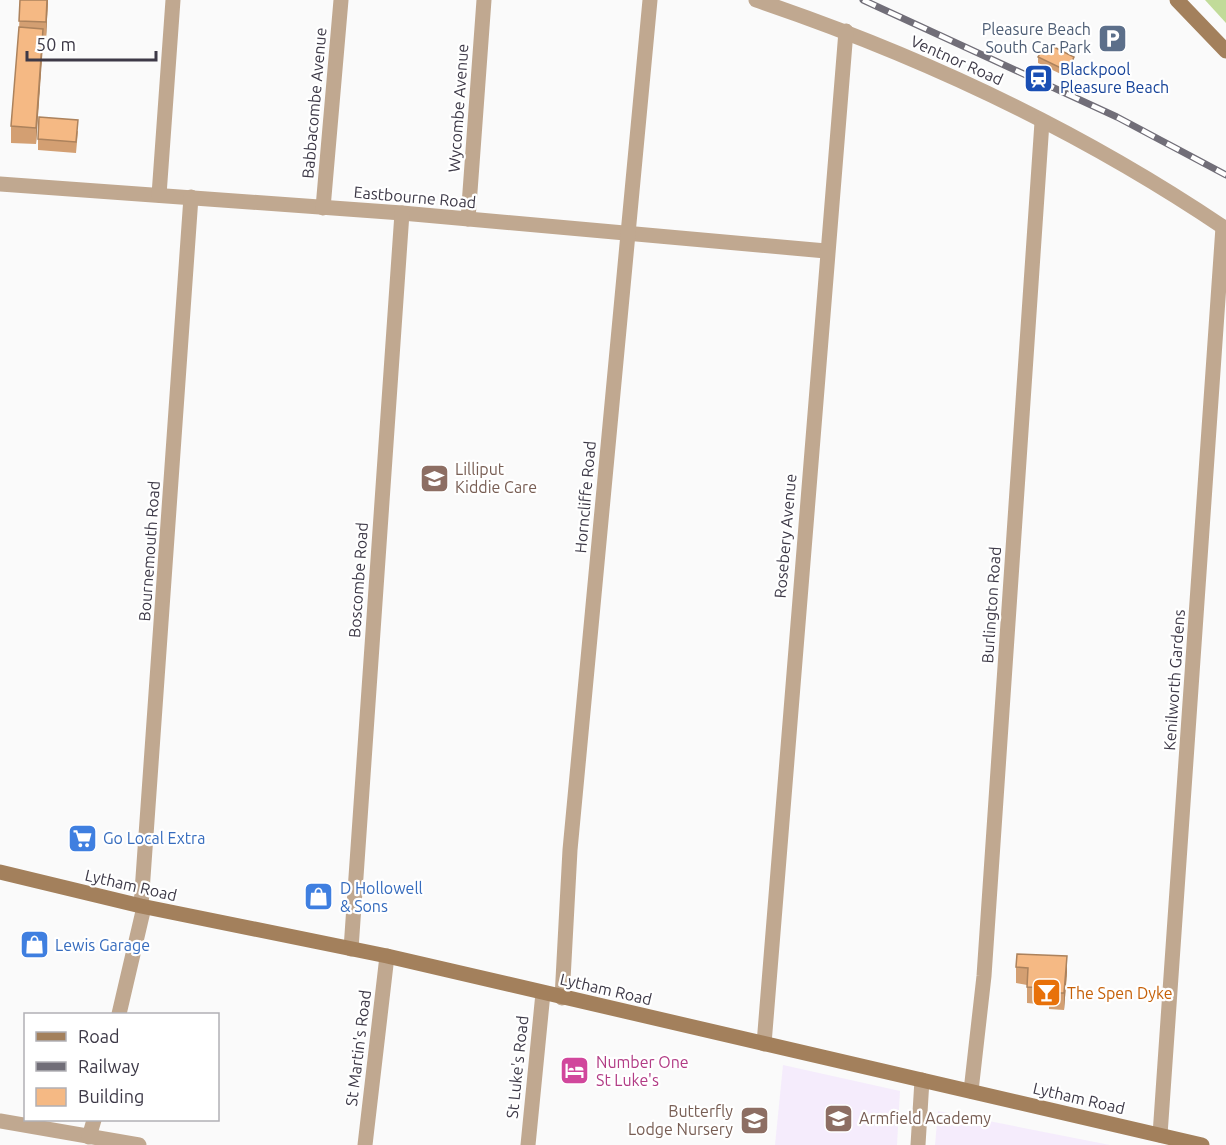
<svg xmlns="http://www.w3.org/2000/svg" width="1226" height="1145" font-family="Ubuntu,sans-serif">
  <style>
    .education { fill: #f5ecfc }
    .green { fill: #c1db99 }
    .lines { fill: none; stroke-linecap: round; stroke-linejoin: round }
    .street { stroke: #c0a890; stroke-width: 15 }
    .secondary { stroke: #a3805c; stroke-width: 15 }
    .rail-casing { stroke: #716e78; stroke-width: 7 }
    .rail { stroke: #fff; stroke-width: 4.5; stroke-dasharray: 14; stroke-linecap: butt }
    .wall { fill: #d39f72 }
    .shaded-wall { fill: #ac825c }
    .building { fill: #f5b984; stroke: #ac825c; stroke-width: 1.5 }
    .labels { text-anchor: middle; stroke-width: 4.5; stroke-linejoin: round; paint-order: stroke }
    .service-label { font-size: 16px; fill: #4e5e75; stroke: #fff; text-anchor: end }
    .street-label { font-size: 16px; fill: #3d3947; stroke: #fff }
    .transit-label { font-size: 16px; fill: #164399; stroke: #fff; text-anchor: start }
    .education-label { font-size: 16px; fill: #785e54; stroke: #fff; text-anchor: start }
    .shop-label { font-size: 16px; fill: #366cbe; stroke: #fff; text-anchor: start }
    .food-label { font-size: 16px; fill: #c56008; stroke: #fff; text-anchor: start }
    .hotel-label { font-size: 16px; fill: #b23c85; stroke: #fff; text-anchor: start }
  </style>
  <rect width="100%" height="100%" fill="#fafafa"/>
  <g class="education">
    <polygon points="783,1065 900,1091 897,1145 775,1145"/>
    <polygon points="938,1111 1110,1145 935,1145"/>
  </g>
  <polygon class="green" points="1205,0 1226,0 1226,23"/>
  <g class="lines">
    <g class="street">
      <path d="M756,0C922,56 1081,131 1226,229"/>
      <polyline points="0,184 402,213 826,251"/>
      <polyline points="159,195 173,0"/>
      <polyline points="323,208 341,0"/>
      <polyline points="468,219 484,0"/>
      <polyline points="141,906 191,197"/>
      <polyline points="351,949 402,213"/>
      <polyline points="562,998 570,850 650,0"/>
      <polyline points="119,1014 144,907"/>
      <polyline points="764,1044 846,31"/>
      <polyline points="971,1091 984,976 1042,122"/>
      <polyline points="0,1121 139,1145"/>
      <polyline points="1160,1135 1223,227"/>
      <polyline points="89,1137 94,1120"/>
      <polyline points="365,1145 387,956"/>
      <polyline points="528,1145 543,993"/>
      <polyline points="918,1145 922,1080"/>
    </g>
    <g class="secondary">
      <polyline points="1177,0 1226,51"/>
      <polyline points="0,872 141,906 387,956 1202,1145"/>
    </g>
    <defs>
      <polyline id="rail" points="863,0 1117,117 1226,175"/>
    </defs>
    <use href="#rail" class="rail-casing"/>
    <use href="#rail" class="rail"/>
  </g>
  <g class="wall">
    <polygon points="20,0 48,0 46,39 43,39 36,144 11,143 11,126 19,31"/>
    <polygon points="1038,57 1074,62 1067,77 1038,63"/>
    <polygon points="78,131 76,153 38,150 38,139"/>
    <polygon points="1016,967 1067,972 1064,1010 1049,1009 1049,1005 1027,1003 1027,985 1016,983"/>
  </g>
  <g class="shaded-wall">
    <polygon points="47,0 48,0 46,39 46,22"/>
    <polygon points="43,29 43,45 36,144 36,128"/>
    <polygon points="1074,57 1074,62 1067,77 1067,71"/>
    <polygon points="1067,956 1067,972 1064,1010 1064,993"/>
  </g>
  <g class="building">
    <polygon points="20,0 47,0 46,22 19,21"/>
    <polygon points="19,27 43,29 36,128 11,126"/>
    <polygon points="1046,43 1074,57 1067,71 1038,57"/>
    <polygon points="39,117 78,120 76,142 38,139"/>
    <polygon points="1017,954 1067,956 1064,993 1049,993 1049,988 1027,987 1028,968 1016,967"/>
  </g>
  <defs>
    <symbol id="parking-square" viewBox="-11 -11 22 22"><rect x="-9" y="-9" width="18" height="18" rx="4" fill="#5c6f8a" stroke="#fff"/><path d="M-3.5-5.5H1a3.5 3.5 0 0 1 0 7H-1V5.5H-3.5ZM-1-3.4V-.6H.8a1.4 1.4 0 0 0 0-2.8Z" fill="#fff"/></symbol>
    <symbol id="station-square" viewBox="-11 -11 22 22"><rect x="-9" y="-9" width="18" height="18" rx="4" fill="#1a4fb4" stroke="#fff"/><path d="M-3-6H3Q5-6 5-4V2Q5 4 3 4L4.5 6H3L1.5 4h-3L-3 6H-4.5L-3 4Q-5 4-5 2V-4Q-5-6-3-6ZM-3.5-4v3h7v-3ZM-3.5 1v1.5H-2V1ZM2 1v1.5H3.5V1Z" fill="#fff"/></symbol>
    <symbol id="school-square" viewBox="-11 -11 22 22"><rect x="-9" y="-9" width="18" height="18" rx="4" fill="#8d6e63" stroke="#fff"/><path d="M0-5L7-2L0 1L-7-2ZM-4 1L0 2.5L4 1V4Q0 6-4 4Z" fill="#fff"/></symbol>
    <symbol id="supermarket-square" viewBox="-11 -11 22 22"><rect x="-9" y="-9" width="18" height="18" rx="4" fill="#3f7fe0" stroke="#fff"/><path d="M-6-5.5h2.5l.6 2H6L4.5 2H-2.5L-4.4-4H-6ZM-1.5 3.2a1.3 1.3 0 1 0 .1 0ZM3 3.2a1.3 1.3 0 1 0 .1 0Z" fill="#fff"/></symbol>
    <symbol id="shop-square" viewBox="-11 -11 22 22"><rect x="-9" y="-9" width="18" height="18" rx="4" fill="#3f7fe0" stroke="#fff"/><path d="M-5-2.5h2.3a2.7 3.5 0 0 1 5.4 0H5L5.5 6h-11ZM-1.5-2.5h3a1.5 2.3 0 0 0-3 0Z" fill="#fff"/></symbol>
    <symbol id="bar-square" viewBox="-11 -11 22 22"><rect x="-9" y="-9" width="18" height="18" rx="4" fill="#e8710a" stroke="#fff"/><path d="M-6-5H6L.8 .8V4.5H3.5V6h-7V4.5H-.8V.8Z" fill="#fff"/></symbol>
    <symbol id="hotel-square" viewBox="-11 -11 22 22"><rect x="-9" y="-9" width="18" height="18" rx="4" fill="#d1479c" stroke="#fff"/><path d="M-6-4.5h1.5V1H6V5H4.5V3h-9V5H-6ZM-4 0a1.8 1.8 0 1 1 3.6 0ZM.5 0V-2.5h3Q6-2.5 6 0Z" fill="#fff"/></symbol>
  </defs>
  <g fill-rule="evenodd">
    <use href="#parking-square" x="1096" y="22" width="33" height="33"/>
    <use href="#station-square" x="1022" y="62" width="33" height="33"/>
    <use href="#school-square" x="418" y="462" width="33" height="33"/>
    <use href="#supermarket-square" x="66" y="822" width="33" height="33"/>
    <use href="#shop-square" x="302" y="880" width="33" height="33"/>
    <use href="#shop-square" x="18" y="928" width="33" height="33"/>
    <use href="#bar-square" x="1030" y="976" width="33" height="33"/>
    <use href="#hotel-square" x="558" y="1054" width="33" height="33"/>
    <use href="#school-square" x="822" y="1102" width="33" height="33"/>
    <use href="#school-square" x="738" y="1104" width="33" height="33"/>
  </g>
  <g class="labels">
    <g class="service-label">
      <text x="1091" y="35">Pleasure Beach<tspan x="1091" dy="18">South Car Park</tspan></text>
    </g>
    <g class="street-label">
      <text transform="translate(957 60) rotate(24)" y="6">Ventnor Road</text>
      <text transform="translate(314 103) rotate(-85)" y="6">Babbacombe Avenue</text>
      <text transform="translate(458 108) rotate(-86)" y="6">Wycombe Avenue</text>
      <text transform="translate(415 197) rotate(5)" y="6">Eastbourne Road</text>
      <text transform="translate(585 497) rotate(-85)" y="6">Horncliffe Road</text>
      <text transform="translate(785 536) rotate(-85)" y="6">Rosebery Avenue</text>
      <text transform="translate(149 551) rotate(-86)" y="6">Bournemouth Road</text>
      <text transform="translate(358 580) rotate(-86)" y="6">Boscombe Road</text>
      <text transform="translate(991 605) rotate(-86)" y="6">Burlington Road</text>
      <text transform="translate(1174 680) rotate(-86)" y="6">Kenilworth Gardens</text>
      <text transform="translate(131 885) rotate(13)" y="6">Lytham Road</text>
      <text transform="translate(606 989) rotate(13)" y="6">Lytham Road</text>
      <text transform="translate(358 1048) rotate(-83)" y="6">St Martin's Road</text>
      <text transform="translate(517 1067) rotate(-84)" y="6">St Luke's Road</text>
      <text transform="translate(1079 1098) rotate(13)" y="6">Lytham Road</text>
    </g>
    <g class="transit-label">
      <text x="1060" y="75">Blackpool<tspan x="1060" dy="18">Pleasure Beach</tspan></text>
    </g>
    <g class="education-label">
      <text x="455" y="475">Lilliput<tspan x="455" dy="18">Kiddie Care</tspan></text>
      <text x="733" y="1117" text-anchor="end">Butterfly<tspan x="733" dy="18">Lodge Nursery</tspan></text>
      <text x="859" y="1124">Armfield Academy</text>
    </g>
    <g class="shop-label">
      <text x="103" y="844">Go Local Extra</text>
      <text x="340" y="894">D Hollowell<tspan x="340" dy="18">&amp; Sons</tspan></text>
      <text x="55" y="951">Lewis Garage</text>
    </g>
    <g class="food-label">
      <text x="1067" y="999">The Spen Dyke</text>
    </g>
    <g class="hotel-label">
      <text x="596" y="1068">Number One<tspan x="596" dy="18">St Luke's</tspan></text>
    </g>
  </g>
  <rect x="24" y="1013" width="195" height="108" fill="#ffffff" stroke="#b1b0b5" stroke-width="1.5"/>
  <rect x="36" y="1032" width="30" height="9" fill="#a3805c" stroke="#b1b0b5" stroke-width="1.5"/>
  <text x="78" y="1043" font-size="18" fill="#3d3947">Road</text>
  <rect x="36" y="1062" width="30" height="9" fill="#716e78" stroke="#b1b0b5" stroke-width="1.5"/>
  <text x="78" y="1073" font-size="18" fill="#3d3947">Railway</text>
  <rect x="36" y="1088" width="30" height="18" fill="#f5b984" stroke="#b1b0b5" stroke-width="1.5"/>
  <text x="78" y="1103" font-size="18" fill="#3d3947">Building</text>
  <path d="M27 51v9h129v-9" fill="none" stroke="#3d3947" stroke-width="3"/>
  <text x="36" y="51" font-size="18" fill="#3d3947" stroke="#ffffff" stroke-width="4.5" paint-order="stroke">50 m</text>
</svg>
